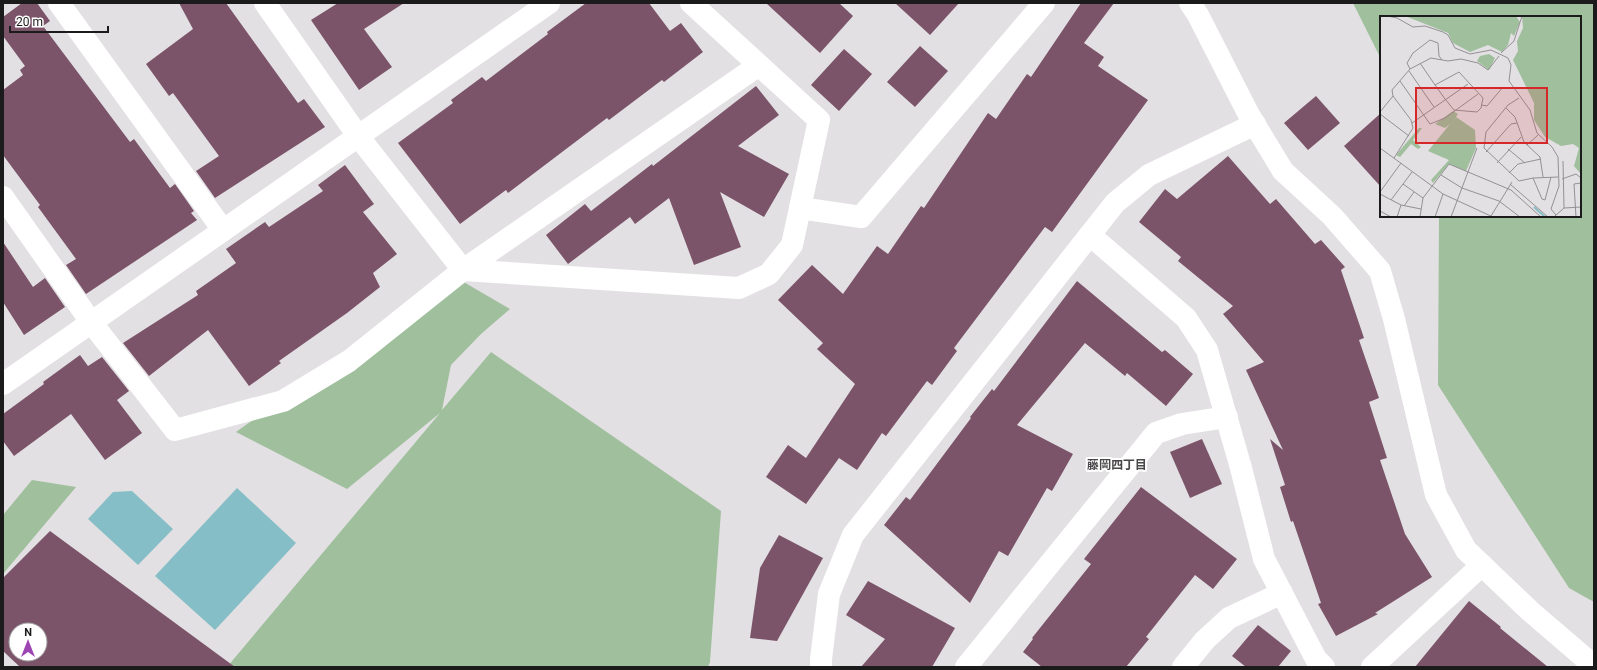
<svg xmlns="http://www.w3.org/2000/svg" width="1597" height="670" font-family="Roboto,'Noto Sans JP',sans-serif">
  <style>
    .green { fill: #9fbf9d }
    .water { fill: #85bec7 }
    .building { fill: #7b546a; fill-rule: evenodd }
    .lines { fill: none; stroke-linecap: round; stroke-linejoin: round }
    .street { stroke: #fff; stroke-width: 22 }
    .labels { text-anchor: middle; stroke-width: 4; stroke-linejoin: round; paint-order: stroke }
    .neighbourhood-label { font-size: 12px; font-weight: bold; fill: #494749; stroke: #fff }
    .inset-river { fill: none; stroke: #85bec7; stroke-width: 2 }
    .inset-road { fill: none; stroke: #939193; stroke-width: 1 }
    .view { fill: #d62828; fill-opacity: 0.15; stroke: #d62828; stroke-width: 2 }
    .inset-edge { fill: none; stroke: #1c1b1c; stroke-width: 2 }
  </style>
  <rect width="100%" height="100%" fill="#e3e0e3"/>
  <g class="green">
    <polygon points="1353,3 1594,3 1594,602 1569,588 1438,385 1439,216 1580,216 1580,17 1381,17 1381,59"/>
    <polygon points="455,277 510,309 481,334 451,365 442,410 491,352 721,511 710,662 708,667 227,667 440,413 347,489 236,432"/>
    <polygon points="32,480 76,487 3,574 3,515"/>
  </g>
  <g class="water">
    <polygon points="237,488 296,543 215,630 155,576"/>
    <polygon points="132,491 173,529 138,565 88,519 113,492"/>
  </g>
  <g class="building">
    <polygon points="22,3 37,3 50,21 43,26 130,142 134,139 170,188 175,184 194,211 191,213 197,220 86,294 66,265 76,259 38,207 40,205 3,155 3,90 23,75 20,70 25,66 3,36 3,17"/>
    <polygon points="179,3 226,3 298,103 304,99 325,127 215,198 196,171 219,156 173,93 169,96 146,64 193,29"/>
    <polygon points="338,3 404,3 364,29 392,67 359,90 311,20"/>
    <polygon points="586,3 649,3 670,31 681,23 703,52 664,82 662,80 609,120 607,118 508,193 506,190 460,224 398,143 453,103 451,100 482,77 486,81 548,34 547,32"/>
    <polygon points="766,3 839,3 853,16 820,53"/>
    <polygon points="895,3 959,3 930,35"/>
    <polygon points="1081,3 1114,3 1084,43 1104,57 1098,66 1148,100 1052,232 1045,227 954,348 957,351 932,385 927,381 886,436 882,433 857,470 839,458 806,504 766,477 788,445 806,458 855,384 817,349 823,343 778,300 812,265 843,294 877,246 888,254 921,206 924,208 988,113 996,119 1027,74 1031,77"/>
    <polygon points="920,46 948,71 915,107 887,82"/>
    <polygon points="844,49 872,74 839,111 811,85"/>
    <polygon points="756,86 779,115 738,146 789,174 764,217 720,192 741,247 694,265 669,198 635,224 630,217 568,264 546,235 585,204 591,211 652,164 653,166"/>
    <polygon points="1316,96 1340,123 1308,150 1284,123"/>
    <polygon points="1381,113 1381,187 1344,146"/>
    <polygon points="1228,156 1270,204 1276,199 1315,244 1321,240 1345,267 1341,270 1364,338 1359,340 1379,398 1369,402 1387,458 1380,460 1405,534 1432,577 1375,613 1378,614 1336,636 1318,604 1321,603 1293,521 1291,522 1280,487 1285,485 1270,439 1283,450 1246,370 1264,362 1223,314 1233,306 1178,261 1181,257 1139,222 1165,189 1177,199"/>
    <polygon points="345,165 374,204 363,212 397,254 373,273 380,287 347,313 279,361 281,363 249,386 208,330 149,376 123,343 198,295 196,291 236,263 226,249 265,222 269,227 323,191 318,185"/>
    <polygon points="3,242 33,287 45,278 65,307 24,335 3,302"/>
    <polygon points="1077,281 1162,352 1165,350 1193,374 1166,406 1127,373 1125,376 1085,343 1017,425 1073,454 1052,491 1047,488 1008,556 999,551 970,603 884,525 906,497 910,500 971,418 970,417 992,389 994,391"/>
    <polygon points="80,355 88,366 102,357 129,391 117,400 142,433 105,460 71,414 14,456 3,441 3,414 44,384 43,382"/>
    <polygon points="1202,439 1222,484 1190,498 1170,452"/>
    <polygon points="1141,487 1237,559 1213,589 1195,575 1146,637 1149,639 1126,667 1042,667 1023,652 1033,639 1032,638 1091,564 1084,559"/>
    <path d="M50,531L235,667H20L3,651V578ZM16,630H40V654H16Z"/>
    <polygon points="779,535 823,558 777,641 750,638 760,568"/>
    <polygon points="868,581 955,628 932,667 861,667 885,639 846,615"/>
    <polygon points="1469,601 1501,627 1500,628 1548,667 1415,667"/>
    <polygon points="1258,625 1291,651 1278,667 1246,667 1232,656"/>
  </g>
  <g class="lines">
    <g class="street">
      <polyline points="59,3 223,230"/>
      <polyline points="265,3 358,136 463,270 739,288 769,274 792,245 819,120 691,3"/>
      <polyline points="1190,3 1198,15 1249,115 1283,171 1332,216 1380,271 1394,319 1436,495 1466,550 1530,611 1594,666"/>
      <polyline points="3,197 91,322 175,430 283,401 349,361 463,270 759,65"/>
      <polyline points="800,208 861,217 1044,3"/>
      <polyline points="1090,235 1186,318 1207,350 1241,468 1264,559 1316,659 1324,667"/>
      <polyline points="3,384 549,3"/>
      <polyline points="821,667 821,659 829,594 853,535 1115,203 1149,175 1255,124"/>
      <polyline points="966,667 1156,433 1182,424 1227,417"/>
      <polyline points="1183,667 1205,640 1229,618 1282,593"/>
      <polyline points="1372,667 1482,565"/>
    </g>
  </g>
  <g class="labels">
    <g class="neighbourhood-label">
      <text x="1117" y="469">藤岡四丁目</text>
    </g>
  </g>
  <g transform="translate(1380 16)">
    <rect width="201" height="201" fill="#e3e0e3"/>
    <path d="M25,0H136L140,6L134,20L131,17L128,29L122,36L108,29L90,36L73,27L68,17ZM142,0H201V158L194,150L199,132L193,128L181,130L165,121L154,104V87L133,44L138,35L137,25L143,12ZM109,38L115,42L109,54L97,45L100,40ZM73,95L78,98L73,105L76,101L95,114L96,132L86,155L69,148L53,167L51,164L69,144L48,135L70,108L65,112L55,108ZM39,112H42L33,124L41,131L38,133L31,128L20,141L16,139Z" fill="#9fbf9d"/>
    <path class="inset-river" d="M154,191L165,201"/>
    <path class="inset-road" d="M7,0L17,2L33,11L45,10L63,16L68,19L75,32L90,38L111,34L128,42L131,49L129,65L150,94L157,117L172,131L178,141L179,170L171,193L176,199M121,37L134,25L142,0M40,47L55,69L65,83L74,94L97,96L101,92L103,82L79,56L55,69M30,53L27,47L33,37L50,24L58,27L59,40L62,44M29,55L54,91M20,65L50,108L65,102L98,78M139,82L128,89L106,116L104,132L139,165L153,162L178,161M102,89L107,90L123,71M126,92L135,101L144,126L160,141L163,161M0,96L13,80M0,98L29,120M32,107L88,68M147,129L158,119M0,132L63,178L113,201M128,133L145,147M106,136L131,108L137,107M14,142L33,112L31,104L13,80L12,74L30,53L51,42L68,45L81,43L98,47L108,54L119,40M183,145L184,192M117,147L141,121M129,157L138,148L161,143M61,159L82,172L119,185L140,201M153,162L162,183L165,184L171,161M182,163L196,158L201,162M23,168L43,182M130,168L168,201M0,176L21,147M0,178L21,189L41,193M11,184L32,156M24,190L34,176M0,195L11,201M111,200L132,166M175,200L184,192L201,191M17,201L21,189M40,201L43,182L69,148L131,174L161,201M55,201L63,178M71,201L97,132M196,201L194,168L201,167"/>
    <path class="view" d="M36,72H167V127H36Z"/>
    <rect width="201" height="201" class="inset-edge"/>
  </g>
  <rect width="1597" height="670" fill="none" stroke="#1c1b1c" stroke-width="8"/>
  <g transform="translate(28 642)"><circle r="19" fill="#ffffff" stroke="#a4a4a4"/>
  <path d="M0-3L7 15L0 10L-7 15Z" fill="#9d46b3"/>
  <text y="-6" font-size="11" font-weight="bold" text-anchor="middle" fill="#1c1b1c">N</text>
  </g>
  <path d="M10 26v6h98v-6" fill="none" stroke="#1c1b1c" stroke-width="2"/>
  <text x="16" y="26" font-size="12" fill="#1c1b1c" stroke="#ffffff" stroke-width="3" paint-order="stroke">20 m</text>
</svg>
